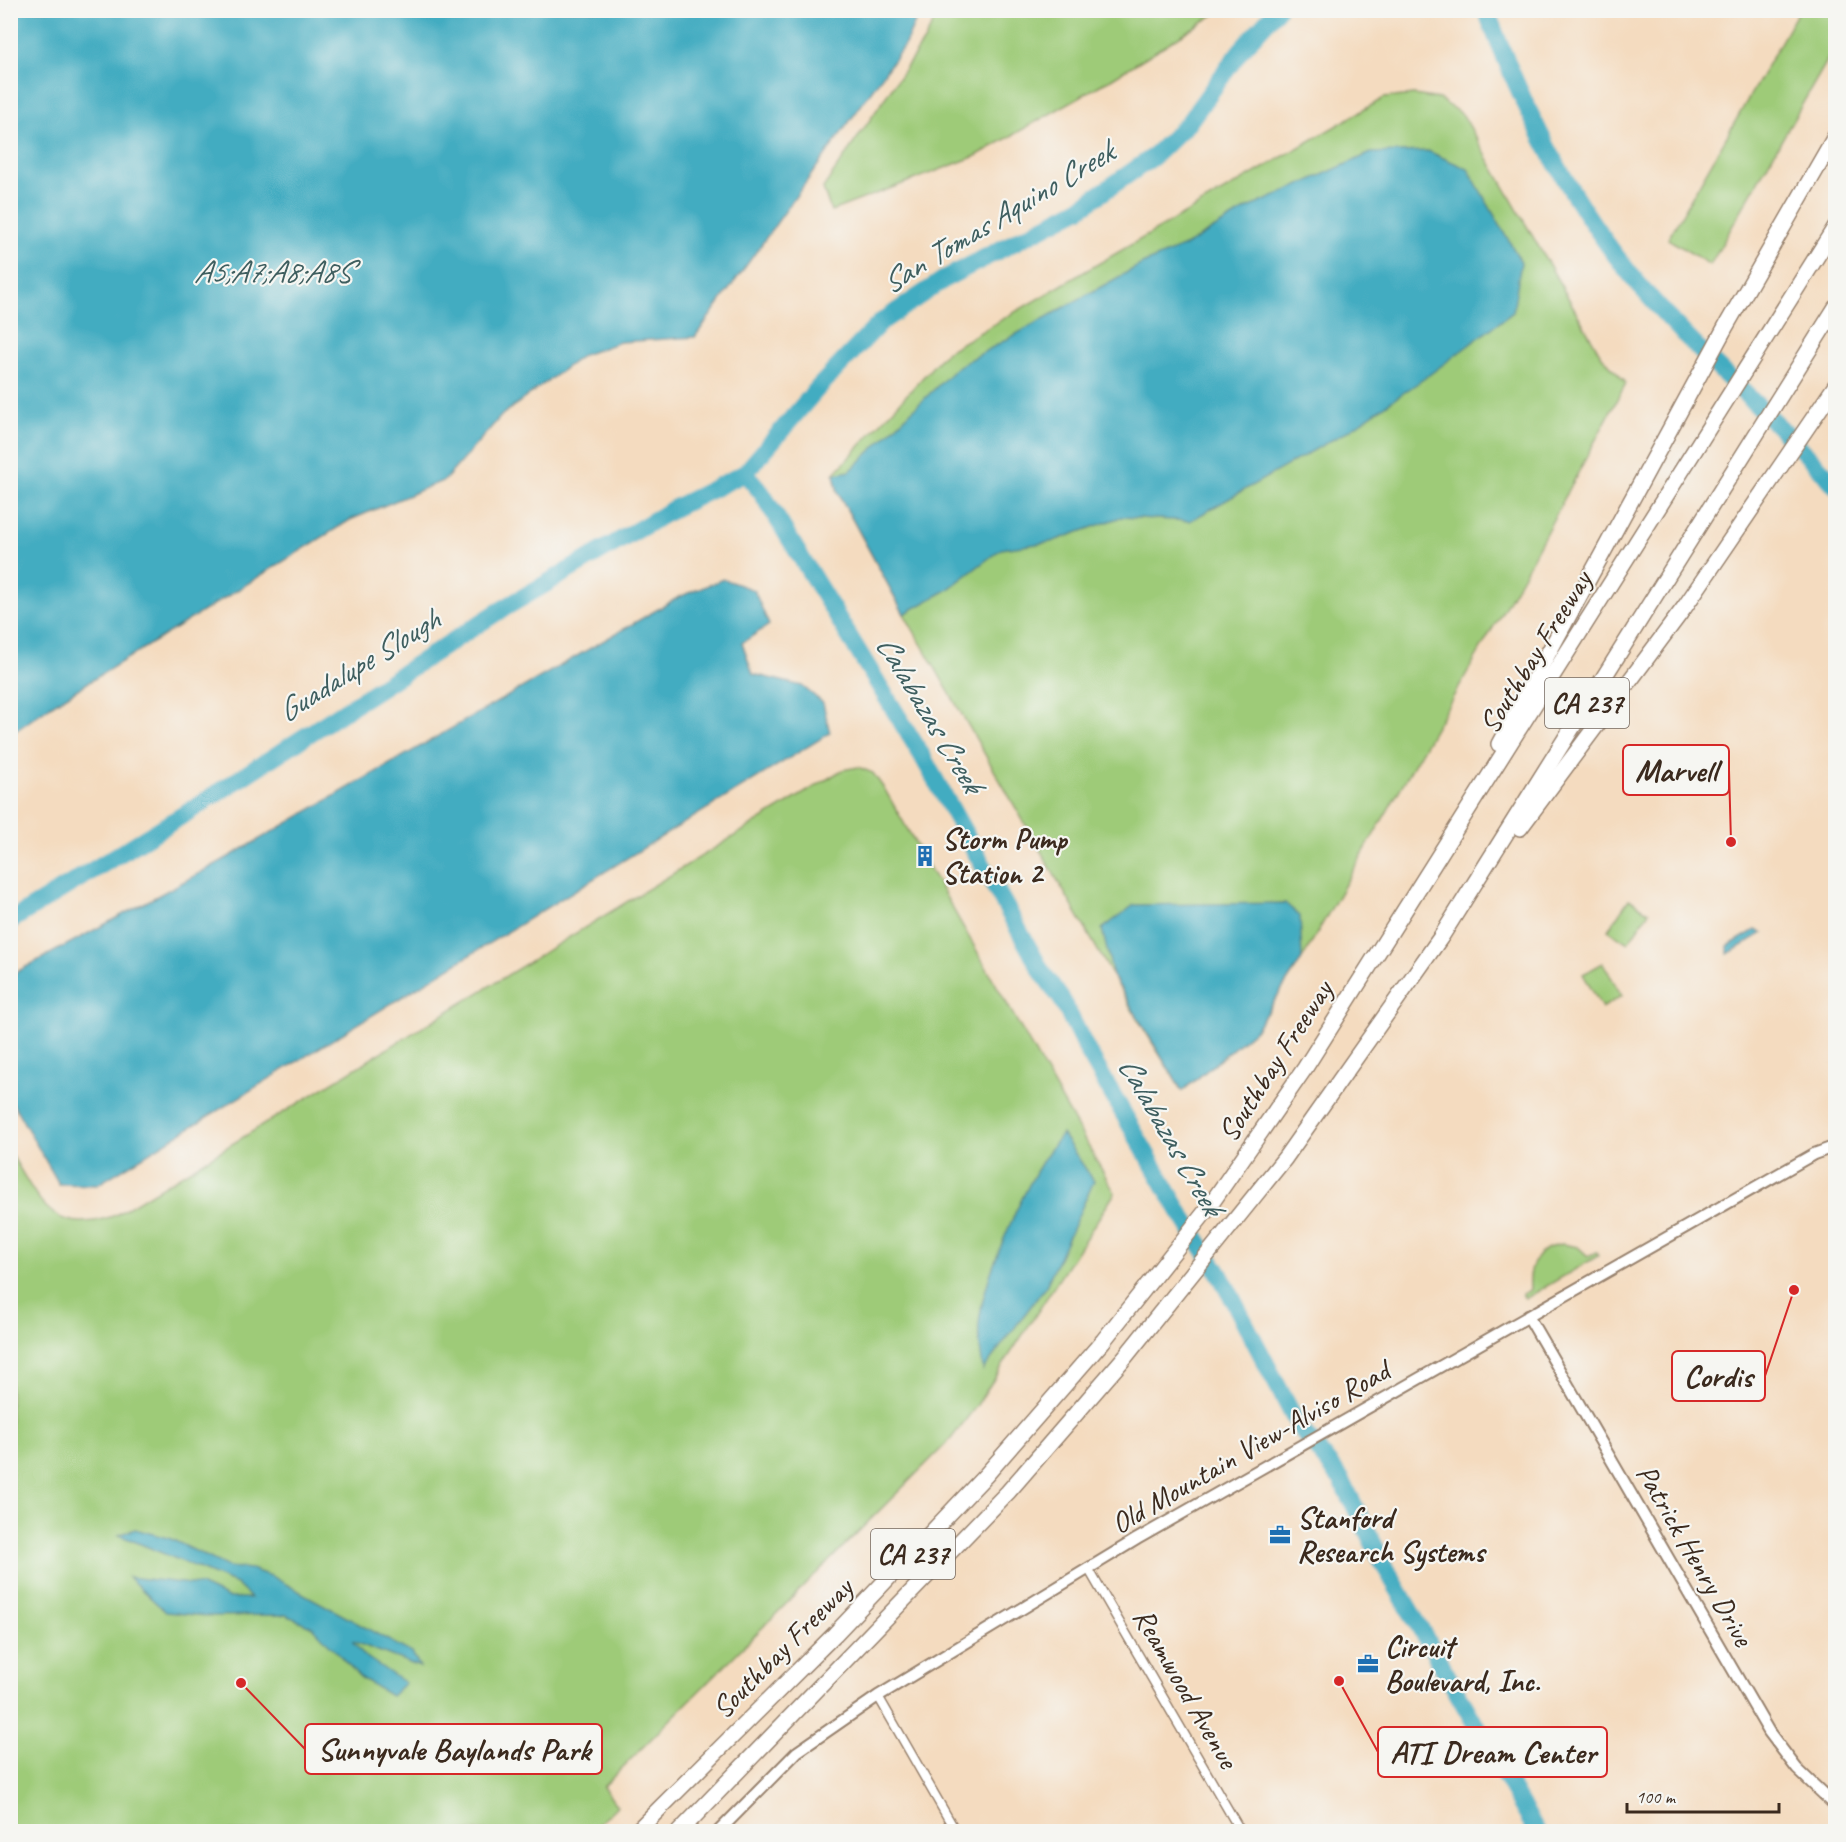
<svg xmlns="http://www.w3.org/2000/svg" width="1846" height="1842" font-family="Caveat,sans-serif">
  <style>
    .green { fill: #9ecb78; stroke: #6c7a4b; stroke-width: 1.5 }
    .water { fill: #42acc1; stroke: #3e6b70; stroke-width: 1.5 }
    .lines { fill: none; stroke-linecap: round; stroke-linejoin: round }
    .river { stroke: #42acc1; stroke-width: 18 }
    .minor-casing { stroke: #98826e; stroke-width: 11 }
    .tertiary-casing { stroke: #98826e; stroke-width: 14 }
    .motorway-casing { stroke: #98826e; stroke-width: 18 }
    .minor { stroke: #fff; stroke-width: 8 }
    .tertiary { stroke: #fff; stroke-width: 10 }
    .motorway { stroke: #fff; stroke-width: 15 }
    .labels { text-anchor: middle; stroke-width: 4.5; stroke-linejoin: round; paint-order: stroke }
    .shield { fill: #f6f6f2; stroke: #73675e; stroke-width: 1.5 }
    .shield-label { font-size: 28px; font-weight: bold; fill: #3b2a1e }
    .street-label { font-size: 30px; fill: #3b2a1e; stroke: #f6f6f2 }
    .poi-label { font-size: 30px; font-weight: bold; fill: #3b2a1e; stroke: #f6f6f2; text-anchor: start }
    .water-label { font-size: 32px; font-style: italic; fill: #3e5e5f; stroke: #f6f6f2 }
    .leader { fill: none; stroke: #d62828; stroke-width: 2 }
    .callout-dot { fill: #d62828; stroke: #f6f6f2; stroke-width: 2 }
    .callout { fill: #f6f6f2; stroke: #d62828; stroke-width: 2 }
    .callout-label { font-size: 32px; text-anchor: middle; font-weight: bold; fill: #3b2a1e }
  </style>
  <rect width="100%" height="100%" fill="#f6f6f2"/>
  <filter id="ink" filterUnits="userSpaceOnUse"><feTurbulence type="fractalNoise" baseFrequency=".0167" numOctaves="2"/><feDisplacementMap in="SourceGraphic" scale="12" xChannelSelector="R" yChannelSelector="G"/><feConvolveMatrix kernelMatrix="1 2 1 2 8 2 1 2 1" color-interpolation-filters="sRGB"/></filter>
  <filter id="wash" filterUnits="userSpaceOnUse"><feTurbulence type="fractalNoise" baseFrequency=".008" numOctaves="4" result="noise"/><feDisplacementMap in="SourceGraphic" scale="24" xChannelSelector="R" yChannelSelector="G"/><feGaussianBlur stdDeviation="1.35" result="paint"/><feColorMatrix in="noise" values="0 0 0 0 0 0 0 0 0 0 0 0 0 0 0 0 0 1.4 0 .05"/><feComposite in="paint" operator="in"/></filter>
  <g filter="url(#wash)">
    <rect width="100%" height="100%" fill="#f4dbbf"/>
    <g class="green">
      <polygon points="1799,10 1835,11 1835,47 1710,265 1668,239"/>
      <polygon points="939,11 939,10 1220,11 1111,79 976,156 831,211 823,188 924,41"/>
      <polygon points="1414,95 1439,99 1463,115 1601,355 1626,383 1524,574 1302,959 1255,1030 1182,1091 1134,1013 904,614 838,493 834,474 946,352 1384,98"/>
      <path d="M858,767L873,773L885,790L1115,1193L977,1405L951,1439L603,1787L617,1806L591,1831L11,1832L10,1152C39,1200 52,1239 116,1215L842,770Z"/>
      <polygon points="1629,899 1649,912 1628,943 1608,930"/>
      <polygon points="1603,963 1622,996 1602,1008 1583,974"/>
      <path d="M1562,1244L1578,1247L1588,1256L1596,1252L1598,1256L1525,1299L1522,1294L1530,1290C1528,1265 1536,1248 1562,1244Z"/>
    </g>
    <g class="water">
      <polygon points="11,10 920,10 920,11 905,44 695,337 620,342 583,355 502,415 445,480 350,520 52,705 11,734"/>
      <polygon points="1428,151 1468,169 1521,262 1513,312 1425,378 1351,429 1190,521 1121,517 1051,542 1001,549 947,590 904,614 838,493 834,474 850,471 957,367 1142,264 1187,245 1246,209 1371,153"/>
      <polygon points="723,579 754,590 769,625 742,643 753,674 802,686 823,703 830,733 97,1185 59,1184 11,1100 11,975 220,862 679,597"/>
      <polygon points="1285,903 1300,916 1302,959 1255,1030 1182,1091 1113,976 1102,929 1134,905"/>
      <polygon points="1755,930 1763,933 1728,954 1728,946"/>
      <path d="M1062,1134L1094,1181L1046,1286L983,1370C982,1356 977,1339 979,1324C983,1275 1030,1171 1062,1134Z"/>
      <polygon points="135,1529 171,1539 228,1567 251,1569 273,1577 412,1653 420,1667 352,1641 365,1656 405,1683 391,1696 360,1677 313,1627 286,1615 206,1616 166,1612 128,1577 200,1585 228,1598 251,1598 236,1584 119,1535"/>
    </g>
    <g class="lines">
      <g class="river">
        <path d="M1486,10C1525,113 1574,211 1647,294C1706,362 1777,419 1836,486"/>
        <polyline points="745,473 761,492 921,754 1042,972 1062,1000 1087,1050 1181,1214 1219,1273 1299,1427 1341,1479 1384,1565 1537,1832"/>
        <polyline points="10,921 188,812 496,613 675,508 745,473 817,389 881,322 946,278 1080,208 1153,157 1188,123 1241,50 1277,10"/>
      </g>
    </g>
  </g>
  <g filter="url(#ink)">
    <g class="lines">
      <defs>
        <g id="minor">
          <polyline points="1088,1568 1241,1832"/>
          <polyline points="878,1696 956,1832"/>
        </g>
        <g id="tertiary">
          <polyline points="1528,1316 1769,1732 1797,1769 1836,1806"/>
          <polyline points="718,1832 797,1752 878,1696 1137,1539 1814,1154 1836,1146"/>
        </g>
        <g id="motorway">
          <polyline points="1499,744 1726,326 1836,135"/>
          <polyline points="1520,828 1684,608 1836,385"/>
          <polyline points="636,1832 835,1634 986,1475 1103,1341 1206,1211 1305,1068 1836,226"/>
          <polyline points="679,1832 1008,1492 1125,1357 1285,1158 1441,937 1836,307"/>
        </g>
      </defs>
      <use href="#minor" class="minor-casing"/>
      <use href="#tertiary" class="tertiary-casing"/>
      <use href="#motorway" class="motorway-casing"/>
      <use href="#minor" class="minor"/>
      <use href="#tertiary" class="tertiary"/>
      <use href="#motorway" class="motorway"/>
    </g>
  </g>
  <defs>
    <symbol id="building-bare" viewBox="-9 -9 18 18"><path d="M-4-6H4V6H1V3H-1V6H-4ZM-2.5-4.3h1.7v1.8h-1.7ZM.8-4.3h1.7v1.8H.8ZM-2.5-1h1.7V.8h-1.7ZM.8-1h1.7V.8H.8Z" fill="#1f6fb2" stroke="#f6f6f2" stroke-width="2.5" paint-order="stroke"/></symbol>
    <symbol id="office-bare" viewBox="-9 -9 18 18"><path d="M-6-3h4V-5.5h4V-3h4V5H-6ZM-1-4.5V-3h2v-1.5ZM-6 0V1H6V0Z" fill="#1f6fb2" stroke="#f6f6f2" stroke-width="2.5" paint-order="stroke"/></symbol>
  </defs>
  <g fill-rule="evenodd">
    <use href="#building-bare" x="910" y="841" width="30" height="30"/>
    <use href="#office-bare" x="1265" y="1520" width="30" height="30"/>
    <use href="#office-bare" x="1353" y="1649" width="30" height="30"/>
  </g>
  <g class="labels">
    <g class="shield">
      <rect x="1545" y="678" width="84" height="50" rx="4.5"/>
      <rect x="871" y="1529" width="84" height="50" rx="4.5"/>
    </g>
    <g class="shield-label">
      <text x="1587" y="713">CA 237</text>
      <text x="913" y="1564">CA 237</text>
    </g>
    <g class="street-label">
      <text transform="translate(1535 652) rotate(-58)" y="10">Southbay Freeway</text>
      <text transform="translate(1275 1061) rotate(-57)" y="10">Southbay Freeway</text>
      <text transform="translate(1250 1447) rotate(-30)" y="10">Old Mountain View-Alviso Road</text>
      <text transform="translate(1695 1555) rotate(60)" y="10">Patrick Henry Drive</text>
      <text transform="translate(782 1648) rotate(-45)" y="10">Southbay Freeway</text>
      <text transform="translate(1186 1688) rotate(60)" y="10">Reamwood Avenue</text>
    </g>
    <g class="poi-label">
      <text x="942" y="849">Storm Pump<tspan x="942" dy="34">Station 2</tspan></text>
      <text x="1297" y="1528">Stanford<tspan x="1297" dy="34">Research Systems</tspan></text>
      <text x="1385" y="1657">Circuit<tspan x="1385" dy="34">Boulevard, Inc.</tspan></text>
    </g>
    <g class="water-label">
      <text transform="translate(997 217) rotate(-31)" y="11">San Tomas Aquino Creek</text>
      <text x="272" y="282">A5;A7;A8;A8S</text>
      <text transform="translate(358 665) rotate(-32)" y="11">Guadalupe Slough</text>
      <text transform="translate(930 713) rotate(59)" y="11">Calabazas Creek</text>
      <text transform="translate(1171 1135) rotate(60)" y="11">Calabazas Creek</text>
    </g>
  </g>
  <path class="leader" d="M1731 842L1729 770M1794 1290L1765 1376M241 1683L305 1749M1339 1681L1378 1752"/>
  <g class="callout-dot">
    <circle cx="1731" cy="842" r="6"/>
    <circle cx="1794" cy="1290" r="6"/>
    <circle cx="241" cy="1683" r="6"/>
    <circle cx="1339" cy="1681" r="6"/>
  </g>
  <g class="callout">
    <rect x="1623" y="745" width="106" height="50" rx="6"/>
    <rect x="1672" y="1351" width="93" height="50" rx="6"/>
    <rect x="305" y="1724" width="297" height="50" rx="6"/>
    <rect x="1378" y="1727" width="229" height="50" rx="6"/>
  </g>
  <g class="callout-label">
    <text x="1676" y="781">Marvell</text>
    <text x="1718" y="1387">Cordis</text>
    <text x="454" y="1760">Sunnyvale Baylands Park</text>
    <text x="1493" y="1763">ATI Dream Center</text>
  </g>
  <rect width="1846" height="1842" fill="none" stroke="#f6f6f2" stroke-width="36"/>
  <path d="M1627 1803v9h152v-9" fill="none" stroke="#3b2a1e" stroke-width="3"/>
  <text x="1636" y="1803" font-size="18" fill="#3b2a1e" stroke="#f6f6f2" stroke-width="4.5" paint-order="stroke">100 m</text>
</svg>
